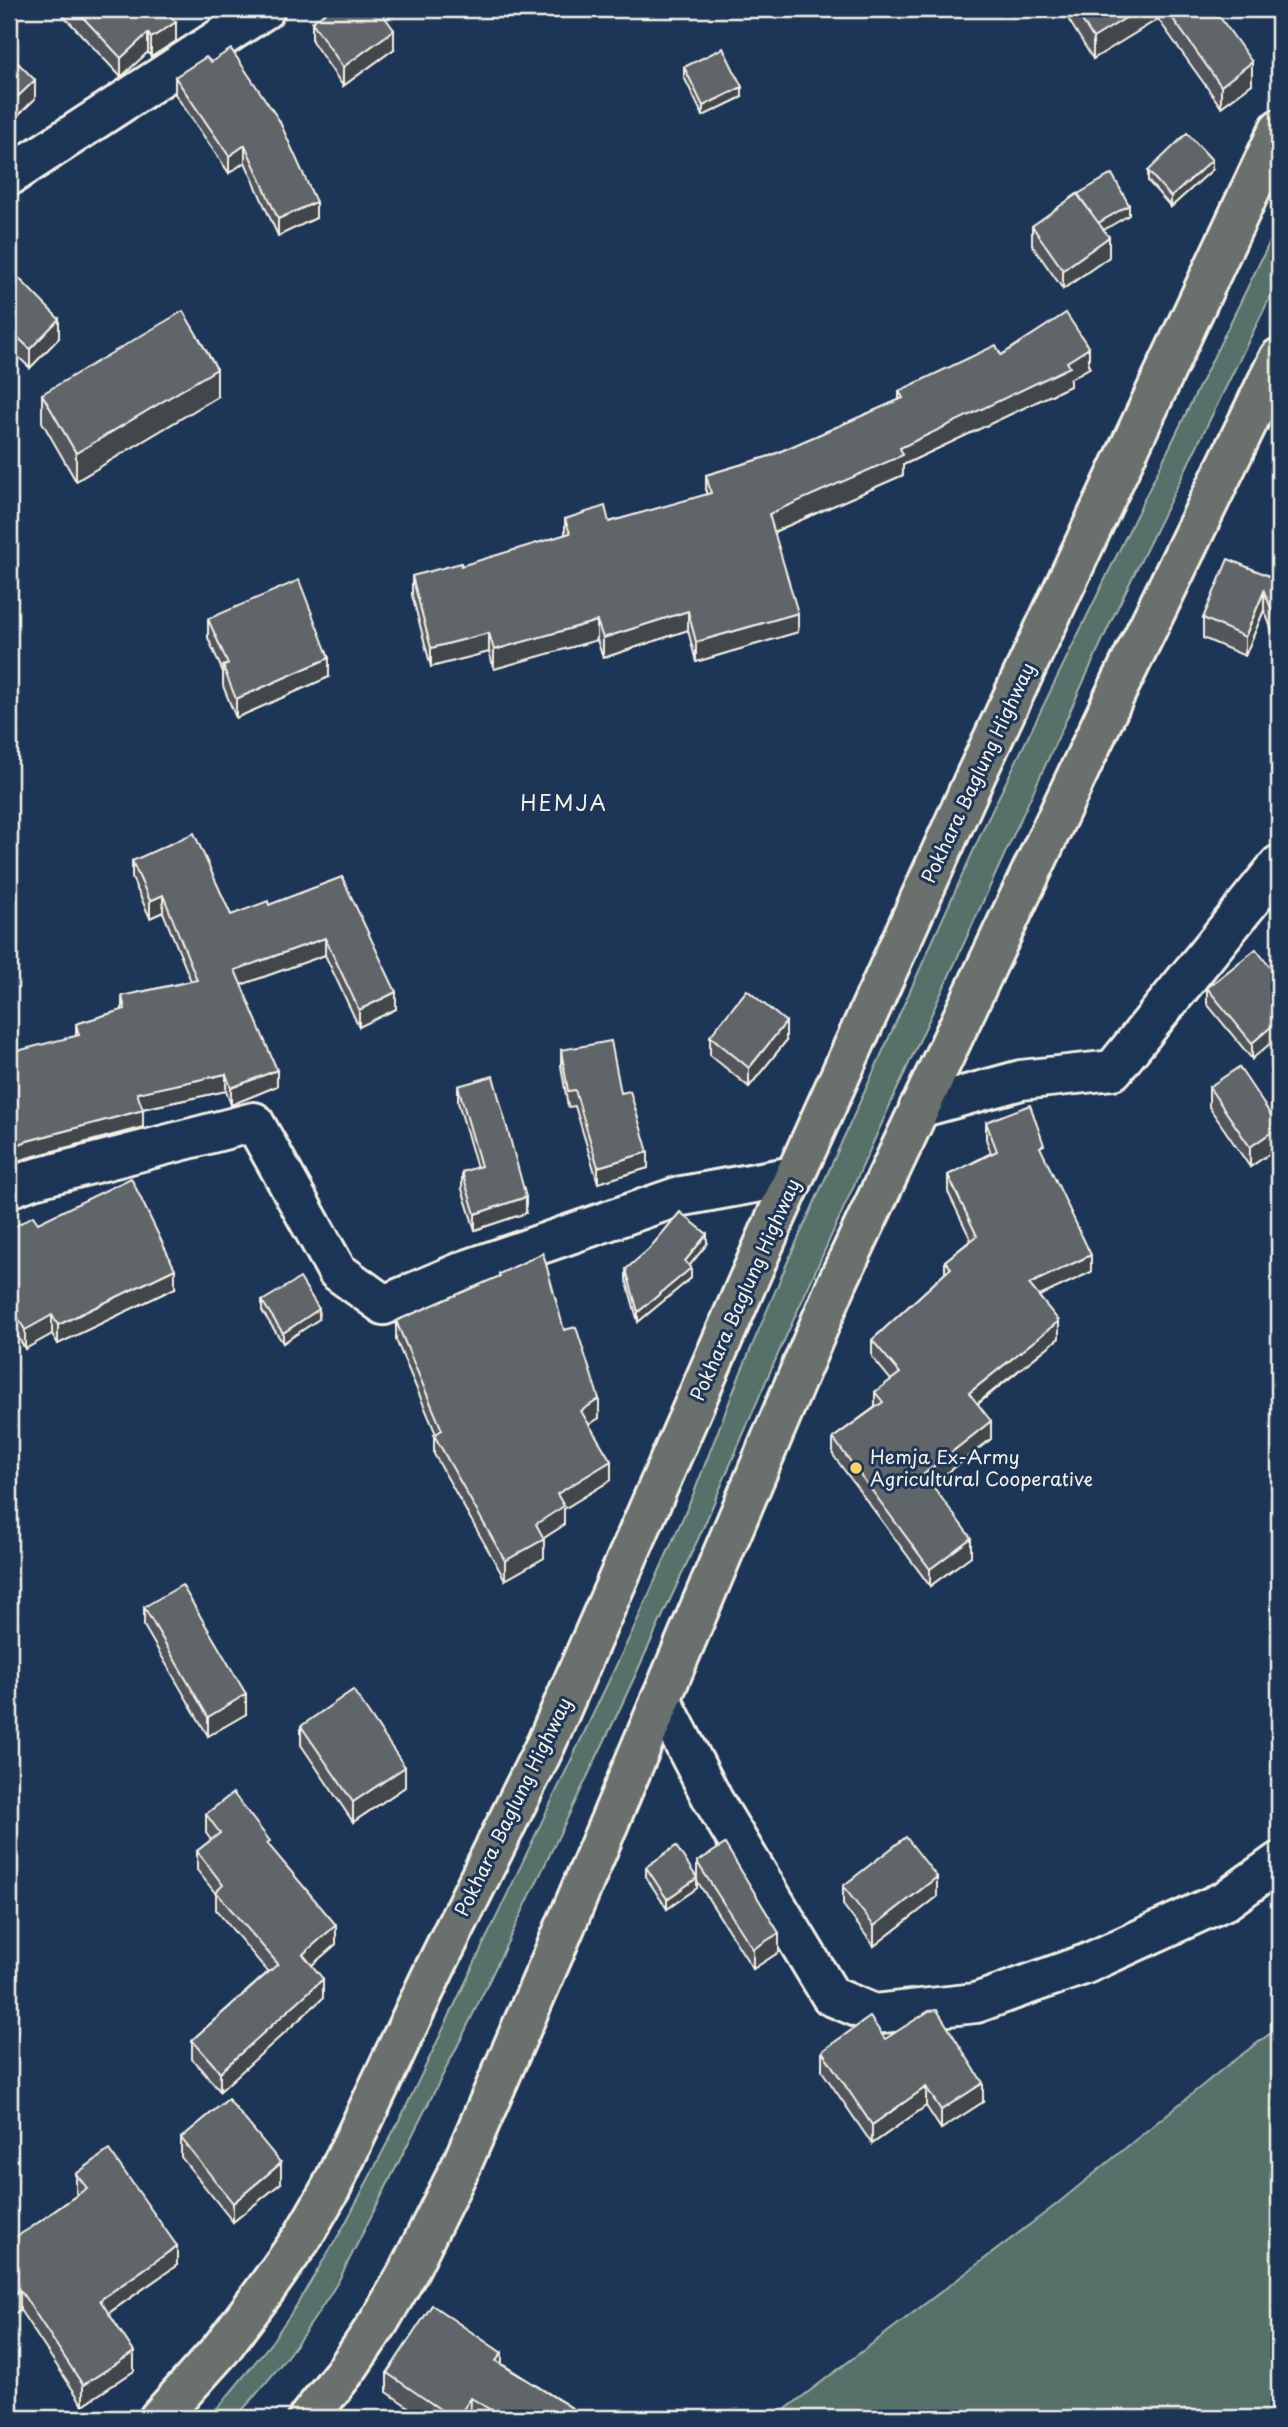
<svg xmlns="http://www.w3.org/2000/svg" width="1288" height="2427" font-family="'Playpen Sans',sans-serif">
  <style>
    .green { fill: #566f6b; stroke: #a5b0aa; stroke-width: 2 }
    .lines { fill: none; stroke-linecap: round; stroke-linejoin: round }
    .street-casing { stroke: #f4f1e8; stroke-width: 44 }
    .highway-casing { stroke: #f4f1e8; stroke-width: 44 }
    .street { stroke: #1d3557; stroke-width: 38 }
    .highway { stroke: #6b706d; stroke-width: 38 }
    .wall { fill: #53575c; stroke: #f4f1e8; stroke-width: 2 }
    .shaded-wall { fill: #43474b; stroke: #f4f1e8; stroke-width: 2 }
    .building { fill: #60656b; stroke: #f4f1e8; stroke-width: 2 }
    .poi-dot { fill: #ffd166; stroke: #1d3557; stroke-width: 2.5 }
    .labels { text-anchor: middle; stroke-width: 6; stroke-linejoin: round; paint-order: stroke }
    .street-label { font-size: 19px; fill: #f4f1e8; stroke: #1d3557 }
    .poi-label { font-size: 19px; fill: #f4f1e8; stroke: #1d3557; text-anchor: start }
    .neighbourhood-label { font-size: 21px; letter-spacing: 2px; fill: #f4f1e8; stroke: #1d3557 }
  </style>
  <rect width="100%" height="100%" fill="#1d3557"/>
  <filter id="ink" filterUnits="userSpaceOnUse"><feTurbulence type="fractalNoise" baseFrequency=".0143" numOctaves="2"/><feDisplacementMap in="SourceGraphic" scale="14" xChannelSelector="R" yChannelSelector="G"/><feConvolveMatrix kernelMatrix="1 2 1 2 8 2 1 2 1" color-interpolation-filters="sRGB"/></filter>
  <g filter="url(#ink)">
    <g class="green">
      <path d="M1279,223V279L1114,615L890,1105L766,1381L704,1526L617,1715L462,2037L339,2280C309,2330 275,2375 235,2418H206L221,2404L271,2343L296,2306L344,2226L407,2105L633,1630L693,1495L741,1372L788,1261L985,825Z"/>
      <polygon points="1279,2027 1279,2409 1269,2418 774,2418 1053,2207 1225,2067"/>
    </g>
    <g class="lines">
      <defs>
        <g id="street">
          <polyline points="9,176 265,9"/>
          <polyline points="919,1108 1021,1080 1113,1070 1279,865"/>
          <polyline points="9,1188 33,1179 254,1122 337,1271 384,1305 466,1270 677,1197 794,1176"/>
          <polyline points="661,1699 713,1800 831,1996 874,2014 976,2003 1086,1964 1226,1900 1279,1862"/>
        </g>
        <g id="highway">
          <polyline points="159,2418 221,2349 263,2293 302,2238 331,2188 436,1966 546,1744 769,1233 976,775 1279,129"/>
          <polyline points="308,2418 347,2369 379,2322 407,2274 461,2166 554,1953 838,1281 1113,699 1279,358"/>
        </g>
      </defs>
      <use href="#street" class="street-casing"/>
      <use href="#highway" class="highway-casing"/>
      <use href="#street" class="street"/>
      <use href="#highway" class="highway"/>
    </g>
    <g class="wall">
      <polygon points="57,9 163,9 176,41 151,57 148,52 121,77"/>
      <polygon points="1062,9 1218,9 1216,12 1252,84 1221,107 1158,19 1093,59"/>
      <polygon points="312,22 394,49 343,86 312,41"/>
      <polygon points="684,67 742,97 703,116 684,77"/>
      <polygon points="175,77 316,218 278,236 245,162 229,173 175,94"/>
      <polygon points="1212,170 1171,207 1148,181 1148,171"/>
      <polygon points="1129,215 1103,230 1109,257 1063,289 1032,245 1032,226"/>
      <polygon points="9,268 59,338 30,368 9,348"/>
      <polygon points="1001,355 1089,368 1070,379 1070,386 903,465 903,475 774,532 798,632 696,662 688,630 603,658 597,640 494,669 489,652 431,667 412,595 412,576 461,566 565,535 565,519 609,522 706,495 706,475 770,456 899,400 899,391"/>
      <polygon points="42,394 217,397 76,481 42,422"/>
      <polygon points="1279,580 1279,647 1264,610 1245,656 1203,638 1203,618"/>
      <polygon points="208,619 329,677 236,718 223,686 223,672 208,638"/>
      <polygon points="132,861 231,915 269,905 342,877 396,1009 359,1027 325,955 241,985 277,1086 231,1105 226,1091 143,1109 143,1127 27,1158 76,1036 76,1024 122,1010 122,996 191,981 163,912 150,918 132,878"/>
      <polygon points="1270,967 1252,1059 1207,1004 1207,988"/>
      <polygon points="710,1036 786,1041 749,1087 710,1055"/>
      <polygon points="561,1050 621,1093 648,1168 598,1183 575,1106 568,1107 561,1066"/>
      <polygon points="458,1086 526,1213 475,1230 462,1189 462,1172 477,1168 458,1102"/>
      <polygon points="1209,1087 1279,1127 1279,1147 1250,1167 1209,1107"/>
      <polygon points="986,1122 1044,1156 1091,1272 1039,1296 1059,1338 978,1404 991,1439 932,1485 971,1556 930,1586 833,1455 833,1438 875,1407 875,1392 891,1380 872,1357 872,1340 945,1273 945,1261 971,1240 948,1192 948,1175 991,1153 986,1139"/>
      <polygon points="38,1223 175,1288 58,1344 52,1334 25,1349 9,1321 9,1230"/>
      <polygon points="707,1244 689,1266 691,1278 638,1322 626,1279 626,1269"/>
      <polygon points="499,1274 564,1330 599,1418 589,1424 611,1480 564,1509 564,1525 544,1538 544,1558 505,1580 434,1454 434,1435 436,1434 396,1340 396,1321 499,1277"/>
      <polygon points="262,1301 319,1319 283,1343 262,1311"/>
      <polygon points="144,1607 246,1714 208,1736 144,1626"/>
      <polygon points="1279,1693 1279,1719 1276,1714 1276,1694"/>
      <polygon points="301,1726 405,1787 353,1822 301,1745"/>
      <polygon points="206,1814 270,1847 336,1944 312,1965 323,1998 220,2091 192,2059 192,2040 268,1972 216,1910 216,1894 197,1870 197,1851 211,1840 206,1833"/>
      <polygon points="697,1862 779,1952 753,1969 697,1881 697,1888 667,1909 646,1877 646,1867 697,1878"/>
      <polygon points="843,1886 937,1897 874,1946 843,1905"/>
      <polygon points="885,2039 983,2102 941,2129 926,2106 872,2144 822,2071 822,2051"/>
      <polygon points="181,2138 281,2183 233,2222 181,2157"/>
      <polygon points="76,2174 177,2265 109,2313 134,2371 83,2405 20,2310 9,2317 32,2227 77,2195 76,2193"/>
      <polygon points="502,2364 588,2418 473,2418 471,2417 470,2418 424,2418 387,2392 387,2373"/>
    </g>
    <g class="shaded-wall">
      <polygon points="1140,9 1158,9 1158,19 1093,59 1093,38"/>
      <polygon points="176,22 176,41 151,57 151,38"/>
      <polygon points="394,30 394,49 343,86 343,67"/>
      <polygon points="148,33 148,52 121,77 121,58"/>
      <polygon points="1252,62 1252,84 1221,107 1221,86"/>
      <polygon points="35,80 35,99 9,124 9,105"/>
      <polygon points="742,87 742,97 703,116 703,106"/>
      <polygon points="245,145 245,162 229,173 229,156"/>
      <polygon points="1212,160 1212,170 1171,207 1171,197"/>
      <polygon points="316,202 316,218 278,236 278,219"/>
      <polygon points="1129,205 1129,215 1095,235 1095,225"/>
      <polygon points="1109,237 1109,257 1063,289 1063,270"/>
      <polygon points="59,319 59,338 30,368 30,349"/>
      <polygon points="1089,348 1089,368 1070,379 1070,386 903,465 903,475 769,534 769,514 1067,362"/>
      <polygon points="217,369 217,397 76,481 76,453"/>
      <polygon points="1264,591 1264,610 1245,656 1245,637"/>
      <polygon points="688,611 688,630 603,658 603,638"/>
      <polygon points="798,613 798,632 696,662 696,642"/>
      <polygon points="597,621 597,640 494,669 494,650"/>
      <polygon points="489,633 489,652 431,667 431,648"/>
      <polygon points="329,658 329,677 236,718 236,699"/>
      <polygon points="163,895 163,912 150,918 150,901"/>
      <polygon points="325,938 325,955 235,987 235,970"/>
      <polygon points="396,992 396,1009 359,1027 359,1010"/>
      <polygon points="1279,1020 1279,1036 1252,1059 1252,1043"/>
      <polygon points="786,1022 786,1041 749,1087 749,1068"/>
      <polygon points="277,1070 277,1086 231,1105 231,1088"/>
      <polygon points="226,1074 226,1091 137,1110 137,1093"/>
      <polygon points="143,1110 143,1127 27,1158 9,1165 9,1148 27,1141"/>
      <polygon points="1279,1127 1279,1147 1250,1167 1250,1147"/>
      <polygon points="648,1152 648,1168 598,1183 598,1167"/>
      <polygon points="526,1197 526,1213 475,1230 475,1214"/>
      <polygon points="707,1234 707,1244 685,1271 685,1261"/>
      <polygon points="1091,1255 1091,1272 1029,1301 1029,1284"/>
      <polygon points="691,1268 691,1278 638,1322 638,1312"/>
      <polygon points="175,1269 175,1288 58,1344 58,1325"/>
      <polygon points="319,1309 319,1319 283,1343 283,1333"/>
      <polygon points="52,1315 52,1334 25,1349 25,1330"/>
      <polygon points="1059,1321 1059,1338 969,1410 969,1393"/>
      <polygon points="599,1399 599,1418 581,1430 581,1411"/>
      <polygon points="991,1421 991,1439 924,1491 924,1474"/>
      <polygon points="611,1461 611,1480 564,1509 564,1525 536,1543 536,1524 557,1494"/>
      <polygon points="971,1538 971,1556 930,1586 930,1569"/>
      <polygon points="544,1539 544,1558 505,1580 505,1561"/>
      <polygon points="246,1694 246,1714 208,1736 208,1717"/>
      <polygon points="405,1767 405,1787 353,1822 353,1802"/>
      <polygon points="937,1877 937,1897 874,1946 874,1926"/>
      <polygon points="697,1878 697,1888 667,1909 667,1899"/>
      <polygon points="336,1925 336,1944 303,1973 303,1954"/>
      <polygon points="779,1933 779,1952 753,1969 753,1949"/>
      <polygon points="323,1979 323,1998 220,2091 220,2072"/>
      <polygon points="983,2083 983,2102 941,2129 941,2110"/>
      <polygon points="926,2087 926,2106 872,2144 872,2125"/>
      <polygon points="281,2163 281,2183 233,2222 233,2203"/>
      <polygon points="177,2246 177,2265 100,2319 100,2300"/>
      <polygon points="20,2290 20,2310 9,2317 9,2297"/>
      <polygon points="134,2352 134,2371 83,2405 83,2385"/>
      <polygon points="502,2353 502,2372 496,2361"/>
      <polygon points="471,2398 470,2418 457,2418"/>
    </g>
    <g class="building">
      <polygon points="75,9 163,9 176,22 151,38 148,33 121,58"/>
      <polygon points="330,9 379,9 394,30 343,67 312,22"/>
      <polygon points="1075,9 1140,9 1093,38"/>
      <polygon points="1166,9 1214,9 1252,62 1221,86"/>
      <polygon points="723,48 742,87 703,106 684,67"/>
      <polygon points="231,49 279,120 316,202 278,219 245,145 229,156 175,77 206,57 211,62"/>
      <polygon points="9,54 35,80 9,105"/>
      <polygon points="1187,133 1212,160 1171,197 1148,171"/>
      <polygon points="1112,174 1129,205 1098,223 1078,194"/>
      <polygon points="1077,194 1109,237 1063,270 1032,226"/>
      <polygon points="9,268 59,319 30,349 9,329"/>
      <polygon points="183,311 217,369 76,453 42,394"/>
      <polygon points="1066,313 1089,348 1067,362 1070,367 900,448 903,455 769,514 798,613 696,642 688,611 603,638 597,621 494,650 489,633 431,648 412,576 461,563 461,566 570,533 565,519 605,506 609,522 711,493 706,475 770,456 903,398 899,391 996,345 1001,355"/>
      <polygon points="1228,559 1279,580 1279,628 1264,591 1245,637 1203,618"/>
      <polygon points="299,580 329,658 236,699 223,666 228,664 208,619"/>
      <polygon points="194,833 231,915 268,901 269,905 342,877 396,992 359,1010 325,938 235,970 277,1070 231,1088 226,1074 137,1093 143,1110 27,1141 9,1148 9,1053 79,1035 76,1024 125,1009 122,996 197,980 163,895 150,901 132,861"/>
      <polygon points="1256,949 1270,967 1279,960 1279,1020 1252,1043 1207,988"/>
      <polygon points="747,990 786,1022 749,1068 710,1036"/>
      <polygon points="611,1041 621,1093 630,1091 648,1152 598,1167 575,1090 568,1091 561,1050"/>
      <polygon points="1239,1067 1279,1127 1250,1147 1209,1087"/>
      <polygon points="493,1076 526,1197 475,1214 462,1172 481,1166 458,1086"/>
      <polygon points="1030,1105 1044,1145 1040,1147 1091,1255 1029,1284 1059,1321 969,1393 991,1421 924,1474 971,1538 930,1569 833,1438 883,1402 875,1392 900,1373 872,1340 951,1268 945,1261 977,1236 948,1175 997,1151 986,1122"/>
      <polygon points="131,1178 175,1269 58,1325 52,1315 25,1330 9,1302 9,1230 33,1216 38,1223"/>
      <polygon points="680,1212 707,1234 685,1261 691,1268 638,1312 626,1269 649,1249"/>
      <polygon points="543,1253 564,1330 576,1327 599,1399 581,1411 611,1461 557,1494 564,1506 536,1524 544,1539 505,1561 434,1435 442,1430 396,1321 500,1276 499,1274"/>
      <polygon points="300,1278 319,1309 283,1333 262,1301"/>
      <polygon points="182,1585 246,1694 208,1717 144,1607"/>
      <polygon points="353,1690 405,1767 353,1802 301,1726"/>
      <polygon points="233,1793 270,1841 267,1843 336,1925 303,1954 323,1979 220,2072 192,2040 278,1964 216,1892 223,1885 197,1851 220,1833 206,1814"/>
      <polygon points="906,1837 937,1877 874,1926 843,1886"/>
      <polygon points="725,1844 779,1933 753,1949 697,1862"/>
      <polygon points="676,1846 697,1878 667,1899 646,1867"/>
      <polygon points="937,2010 983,2083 941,2110 926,2087 872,2125 822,2051 870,2017 885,2039 929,2011"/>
      <polygon points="228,2099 281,2163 233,2203 181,2138"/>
      <polygon points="109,2150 177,2246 100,2300 134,2352 83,2385 20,2290 9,2297 9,2241 32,2227 87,2188 76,2174"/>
      <polygon points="432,2305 502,2353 496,2361 588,2418 504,2418 471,2398 457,2418 453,2418 387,2373"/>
    </g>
  </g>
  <circle class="poi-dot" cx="856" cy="1468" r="7"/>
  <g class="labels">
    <g class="street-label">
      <text transform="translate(978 773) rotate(-65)" y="7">Pokhara Baglung Highway</text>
      <text transform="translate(745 1290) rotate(-66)" y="7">Pokhara Baglung Highway</text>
      <text transform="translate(513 1807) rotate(-64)" y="7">Pokhara Baglung Highway</text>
    </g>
    <g class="poi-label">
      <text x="870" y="1464">Hemja Ex-Army<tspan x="870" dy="22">Agricultural Cooperative</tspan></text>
    </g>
    <g class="neighbourhood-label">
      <text x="564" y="811">HEMJA</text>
    </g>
  </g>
  <rect width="1288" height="2427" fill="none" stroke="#1d3557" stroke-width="35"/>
  <rect x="18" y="18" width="1253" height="2392" fill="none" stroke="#f4f1e8" stroke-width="2.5" filter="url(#ink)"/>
</svg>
